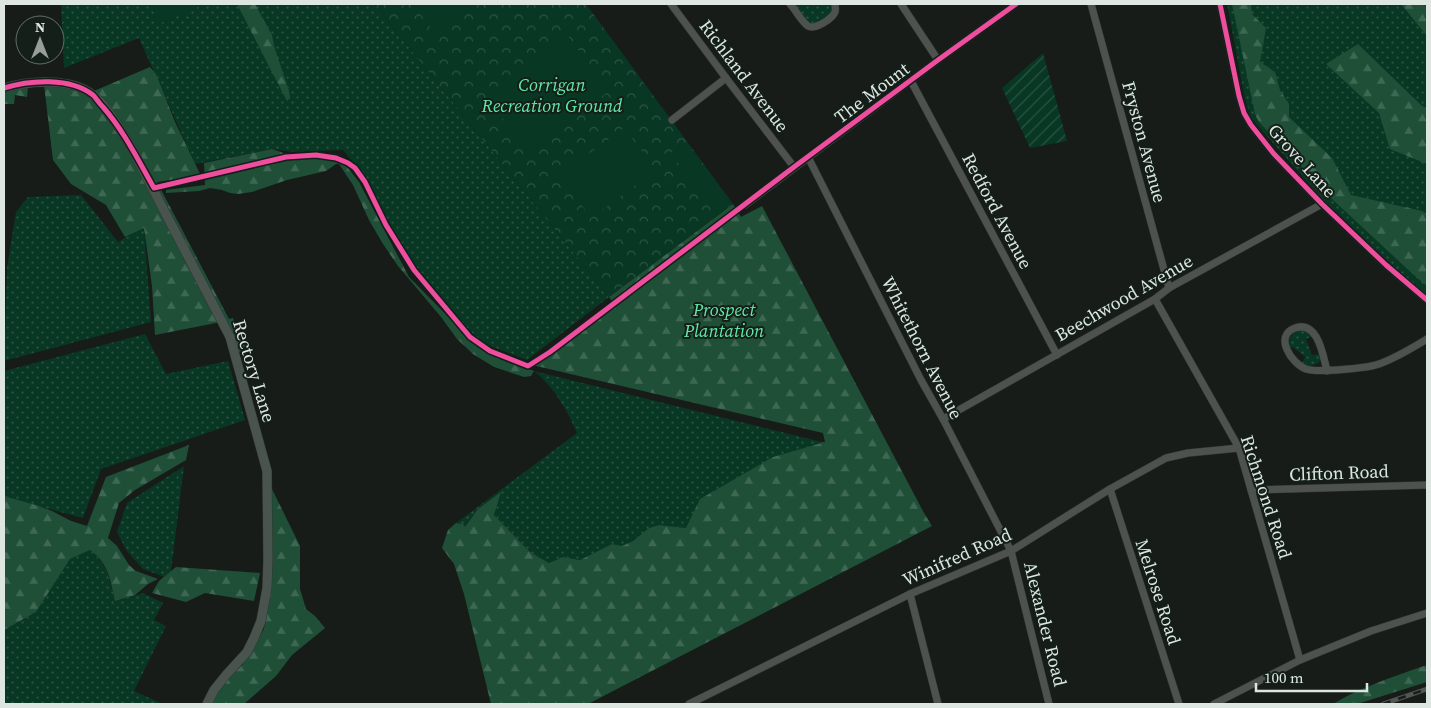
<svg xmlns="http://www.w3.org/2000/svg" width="1431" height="708" font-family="'Source Serif 4',serif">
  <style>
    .grass { fill: url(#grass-dots) }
    .forest { fill: url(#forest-firs) }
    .park { fill: url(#park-crowns) }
    .garden { fill: url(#garden-furrows) }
    .pitch { fill: #083723 }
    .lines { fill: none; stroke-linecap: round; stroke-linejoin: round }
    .street-casing { stroke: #333734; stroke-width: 8 }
    .secondary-casing { stroke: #333734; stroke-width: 10 }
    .street { stroke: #4d524f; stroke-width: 7 }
    .secondary { stroke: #4a544f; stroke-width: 9 }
    .rail-casing { stroke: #515553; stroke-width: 4.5 }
    .rail { stroke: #141f19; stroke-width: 2.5; stroke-dasharray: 8; stroke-linecap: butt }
    .cycleway-casing { stroke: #141f19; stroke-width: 8 }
    .cycleway { stroke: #ef4d9e; stroke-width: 5 }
    .labels { text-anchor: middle; stroke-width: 4; stroke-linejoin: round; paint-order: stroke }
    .street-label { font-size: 18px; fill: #dee6e1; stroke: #141f19 }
    .park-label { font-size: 18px; font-style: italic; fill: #60e9a7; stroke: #141f19 }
  </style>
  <defs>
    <pattern id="grass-dots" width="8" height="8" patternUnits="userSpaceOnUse" patternTransform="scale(1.25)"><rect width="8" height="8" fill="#083723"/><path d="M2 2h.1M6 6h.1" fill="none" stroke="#2c5443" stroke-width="1.8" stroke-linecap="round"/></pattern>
    <pattern id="forest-firs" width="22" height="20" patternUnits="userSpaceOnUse" patternTransform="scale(1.25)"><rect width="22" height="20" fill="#1f4f37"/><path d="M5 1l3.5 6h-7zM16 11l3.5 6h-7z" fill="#3f6854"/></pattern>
    <pattern id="park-crowns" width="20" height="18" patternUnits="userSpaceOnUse" patternTransform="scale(1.25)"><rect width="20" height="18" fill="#083723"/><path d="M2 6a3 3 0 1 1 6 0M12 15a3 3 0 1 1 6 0" fill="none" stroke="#2c5443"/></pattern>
    <pattern id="garden-furrows" width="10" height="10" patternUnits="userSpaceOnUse" patternTransform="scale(1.25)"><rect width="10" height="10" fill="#083723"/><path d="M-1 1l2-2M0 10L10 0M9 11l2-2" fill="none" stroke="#2c5443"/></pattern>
  </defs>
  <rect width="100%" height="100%" fill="#171c19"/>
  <g class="grass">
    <polygon points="61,4 374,4 609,297 527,360 482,343 413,272 366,178 343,150 293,152 272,149 195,164 139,38 64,68"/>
    <path d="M794,4H832C832,7 833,9 831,12C827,20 813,27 806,21C801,17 797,9 794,4Z"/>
    <polygon points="1227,4 1427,4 1427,295 1408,281 1324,201 1251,118 1245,99"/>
    <polygon points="81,195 118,242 144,227 151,322 4,361 7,268 16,212 28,197"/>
    <path d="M1302,330L1308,332L1313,336L1306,339L1312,355L1320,354L1321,357L1319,363C1312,366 1308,367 1302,363L1305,357L1293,347L1290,348C1287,338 1292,332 1302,330Z"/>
    <polygon points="145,334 166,374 228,361 245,420 101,469 83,518 4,497 4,371"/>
    <path d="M534,371L826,443L773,457L686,528L659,525L649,528L633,541L622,546L612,544L580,560L563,557L549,563L530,552L494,515L500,493L478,509L465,527L459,523H456L577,433C567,410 554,387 534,371Z"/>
    <polygon points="184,466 170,579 143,569 126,550 117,532 127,503"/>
    <path d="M90,550C109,566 109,578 115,601L143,593L163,603L154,620L166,626L134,691L163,704H4V630L36,612L70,559Z"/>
  </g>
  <g class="forest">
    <polygon points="237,4 255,4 272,35 274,46 289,91 290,98 287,101"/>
    <polygon points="1232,4 1251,4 1252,14 1266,28 1260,62 1275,72 1280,90 1289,104 1289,117 1332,158 1351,195 1422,211 1427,214 1427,286 1415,276 1333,200 1259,122 1255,114"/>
    <polygon points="1401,4 1424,4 1427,8 1427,36"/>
    <polygon points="1358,44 1422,106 1427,108 1427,164 1390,149 1379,113 1326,64"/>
    <polygon points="150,67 156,74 175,122 201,176 157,182 229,319 233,318 246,348 238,353 226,321 155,335 152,286 144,228 125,237 106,205 71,184 53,160 44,85 94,91"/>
    <polygon points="28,86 27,97 15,95 14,104 4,104 4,92"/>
    <polygon points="272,149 298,158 341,159 359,182 409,277 479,348 534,371 531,376 524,377 494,367 473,354 457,339 441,317 398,266 383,244 369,220 353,185 339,164 336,164 326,171 287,180 252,192 238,194 230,193 222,190 210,188 199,191 166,193 166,190 205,185 204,163"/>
    <polygon points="733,204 741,217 762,206 924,513 932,526 588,704 491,704 464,594 454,564 442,548 448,530 456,523 463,524 465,527 478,509 501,492 494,515 530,552 549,563 563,557 580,560 612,544 622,546 633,541 649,528 659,525 686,528 700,499 773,457 825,442 823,433 532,365 614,304 609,297"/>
    <path d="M189,445L186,460L135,490L119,503L108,538L117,546L129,565L136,571L158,579L148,584L135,595L115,601C110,579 109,564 90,550L70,559L36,612L4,630V496L39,506L52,511L71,521L87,526L106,477Z"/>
    <polygon points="270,485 300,546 300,589 306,609 315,616 325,628 292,655 276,676 244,704 211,704 222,685 243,664 264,629 271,578"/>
    <polygon points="176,567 260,573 254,601 205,593 186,602 152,593 159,581"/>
    <path d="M1427,665V682L1357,704H1333C1363,686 1395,676 1427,665Z"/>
  </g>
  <polygon class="park" points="374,4 586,4 733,204 609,297"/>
  <polygon class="garden" points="1043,53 1067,141 1030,148 1002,88"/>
  <g class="pitch">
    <polygon points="154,4 205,4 156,25"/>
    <polygon points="413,4 478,4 435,34"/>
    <polygon points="568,36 609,91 528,152 487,98"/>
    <polygon points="624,128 656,170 591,218 560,175"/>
    <polygon points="686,142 730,203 715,214 671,153"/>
  </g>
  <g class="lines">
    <defs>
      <g id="street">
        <polyline points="671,4 726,78 794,167"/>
        <path d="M790,4C796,10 801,21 808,26C815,30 832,19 835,12C836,9 835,7 835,4"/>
        <polyline points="901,4 938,60"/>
        <polyline points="1091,4 1169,288"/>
        <polyline points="1220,4 1239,96 1244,113 1251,125 1274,154 1322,204 1386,265 1427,300"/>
        <polyline points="911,81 1057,355"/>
        <polyline points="672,120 726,78"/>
        <polyline points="808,157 921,380 943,419 1011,551 1049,704"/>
        <polyline points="745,205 938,60 1016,4"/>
        <polyline points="1155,299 1239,448 1300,660"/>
        <path d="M1327,371C1323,355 1318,320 1295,328C1273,336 1292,364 1306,369C1317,373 1368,368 1379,364C1396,358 1412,348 1427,339"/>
        <polyline points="943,419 1155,299 1169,288 1322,204"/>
        <polyline points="1110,489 1179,704"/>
        <polyline points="1251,490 1427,485"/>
        <polyline points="910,594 938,704"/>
        <polyline points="689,704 910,594 1011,551 1110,489 1166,458 1188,453 1239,448"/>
        <polyline points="1214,704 1300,660 1371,631 1427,613"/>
      </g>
      <path id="secondary" d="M4,88C29,81 71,77 93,95C108,108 119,128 130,145L230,337L267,471L268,560L267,588L261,621L254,638L247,652L226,675L214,690L207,704"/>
    </defs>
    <use href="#street" class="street-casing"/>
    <use href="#secondary" class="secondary-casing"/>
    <use href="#street" class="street"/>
    <use href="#secondary" class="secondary"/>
    <defs>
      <polyline id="rail" points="1383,704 1427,689"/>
    </defs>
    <use href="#rail" class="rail-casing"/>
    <use href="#rail" class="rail"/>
    <defs>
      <g id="cycleway">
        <polyline points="1220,4 1239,96 1244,113 1251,125 1274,154 1322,204 1386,265 1427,300"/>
        <path d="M4,88C30,80 70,77 93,95C96,98 99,103 103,107C124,131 138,160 154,188L286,157L316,155L336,158L348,163L355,168L365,182L386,225L414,270L470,337L490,351L528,366L550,352L794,167L938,60L1016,4"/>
      </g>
    </defs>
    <use href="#cycleway" class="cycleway-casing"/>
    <use href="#cycleway" class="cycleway"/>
  </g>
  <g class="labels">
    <g class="street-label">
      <text transform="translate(744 76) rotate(53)" y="6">Richland Avenue</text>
      <text transform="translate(872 93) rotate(-37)" y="6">The Mount</text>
      <text transform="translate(1144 142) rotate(75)" y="6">Fryston Avenue</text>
      <text transform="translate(1302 161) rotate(48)" y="6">Grove Lane</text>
      <text transform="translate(997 211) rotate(62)" y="6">Redford Avenue</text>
      <text transform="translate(1124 298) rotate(-30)" y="6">Beechwood Avenue</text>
      <text transform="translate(922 348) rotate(63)" y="6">Whitethorn Avenue</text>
      <text transform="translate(254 371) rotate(73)" y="6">Rectory Lane</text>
      <text transform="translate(1339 473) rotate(-2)" y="6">Clifton Road</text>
      <text transform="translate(1266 497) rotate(72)" y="6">Richmond Road</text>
      <text transform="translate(957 557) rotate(-24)" y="6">Winifred Road</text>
      <text transform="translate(1158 592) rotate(72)" y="6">Melrose Road</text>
      <text transform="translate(1045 624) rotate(76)" y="6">Alexander Road</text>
    </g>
    <g class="park-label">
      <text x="552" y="91">Corrigan<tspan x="552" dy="21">Recreation Ground</tspan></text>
      <text x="724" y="316">Prospect<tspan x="724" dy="21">Plantation</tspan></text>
    </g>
  </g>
  <rect width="1431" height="708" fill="none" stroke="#dee6e1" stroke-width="10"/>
  <g transform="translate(40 40)"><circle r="24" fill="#141f19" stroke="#656f69"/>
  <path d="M0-4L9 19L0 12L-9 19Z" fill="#989f9b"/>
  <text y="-8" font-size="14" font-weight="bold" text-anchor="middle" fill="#dee6e1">N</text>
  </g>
  <path d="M1256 683v8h111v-8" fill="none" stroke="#dee6e1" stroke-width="2.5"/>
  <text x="1264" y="683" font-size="15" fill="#dee6e1" stroke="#141f19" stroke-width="4" paint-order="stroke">100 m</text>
</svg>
